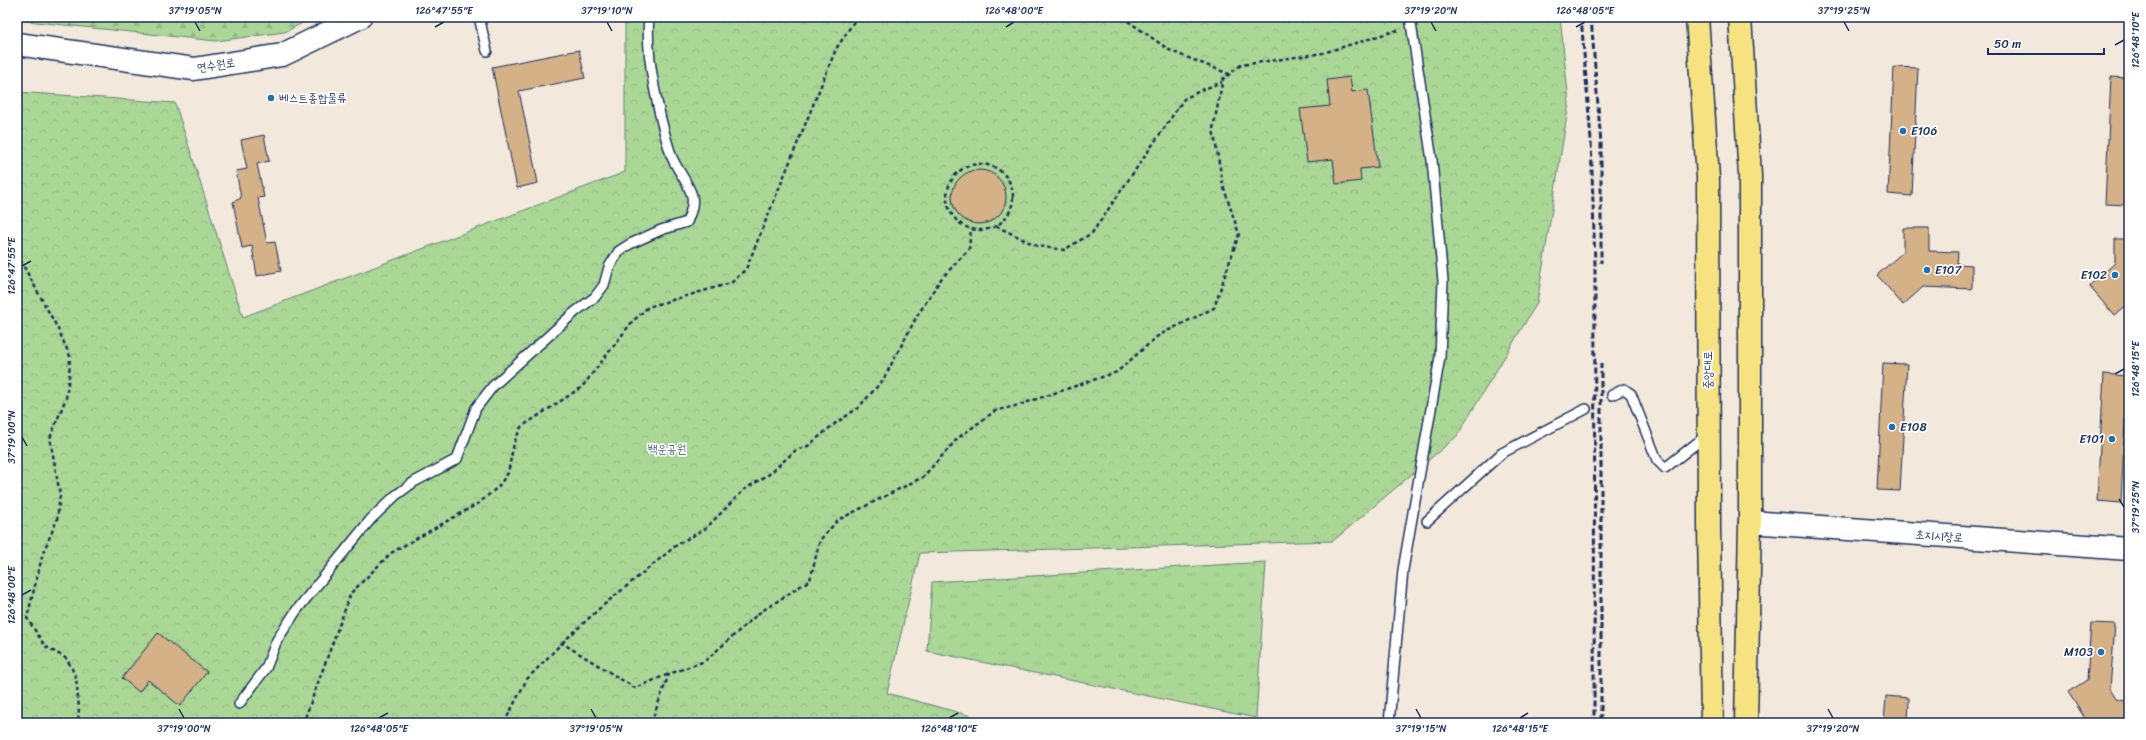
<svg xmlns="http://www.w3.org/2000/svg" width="2146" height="740" font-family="Sriracha,'Poor Story',sans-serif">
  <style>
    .grass { fill: url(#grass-tufts); stroke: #62837a }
    .forest { fill: url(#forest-firs); stroke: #62837a }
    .park { fill: url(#park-crowns); stroke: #62837a }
    .building { fill: #d5b187; stroke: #1b2f5e }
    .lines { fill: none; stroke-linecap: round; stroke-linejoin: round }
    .lane-casing { stroke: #1b2f5e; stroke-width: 12 }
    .secondary-casing { stroke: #1b2f5e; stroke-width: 25 }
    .primary-casing { stroke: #1b2f5e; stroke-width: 25 }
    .path { stroke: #1b2f5e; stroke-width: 2.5; stroke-dasharray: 4 3; stroke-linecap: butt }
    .lane { stroke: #fff; stroke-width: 9 }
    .secondary { stroke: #fff; stroke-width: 22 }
    .primary { stroke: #f6e281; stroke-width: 22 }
    .rail { stroke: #1b2f5e; stroke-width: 3; stroke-dasharray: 6 3; stroke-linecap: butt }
    .ticks { fill: none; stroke: #1b2f5e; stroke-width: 1.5 }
    .poi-dot { fill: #1f6fb2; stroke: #fff; stroke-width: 1.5 }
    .labels { text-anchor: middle; stroke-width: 3.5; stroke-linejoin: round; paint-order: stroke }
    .street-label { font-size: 12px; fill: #1b2f5e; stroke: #fff }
    .poi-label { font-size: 12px; fill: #1b2f5e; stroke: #fff; text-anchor: start }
    .park-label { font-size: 12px; fill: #46616e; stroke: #fff }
    .neatline { fill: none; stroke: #1b2f5e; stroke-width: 1.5 }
    .ticks-label { font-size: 10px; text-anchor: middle; fill: #1b2f5e }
  </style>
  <defs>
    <pattern id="grass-tufts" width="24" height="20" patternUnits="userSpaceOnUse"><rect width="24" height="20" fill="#aad795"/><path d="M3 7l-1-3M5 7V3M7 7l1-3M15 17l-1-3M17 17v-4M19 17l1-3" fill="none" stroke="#92b983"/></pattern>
    <pattern id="forest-firs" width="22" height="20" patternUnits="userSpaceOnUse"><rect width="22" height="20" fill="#aad795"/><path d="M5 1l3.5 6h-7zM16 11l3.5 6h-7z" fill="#92b983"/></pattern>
    <pattern id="park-crowns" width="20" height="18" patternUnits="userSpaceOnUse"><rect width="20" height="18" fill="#aad795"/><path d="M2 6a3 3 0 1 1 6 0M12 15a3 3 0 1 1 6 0" fill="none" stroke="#92b983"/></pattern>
  </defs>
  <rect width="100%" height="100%" fill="#f2e8db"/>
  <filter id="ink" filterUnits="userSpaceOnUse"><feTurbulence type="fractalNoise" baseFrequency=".025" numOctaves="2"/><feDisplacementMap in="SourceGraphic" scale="8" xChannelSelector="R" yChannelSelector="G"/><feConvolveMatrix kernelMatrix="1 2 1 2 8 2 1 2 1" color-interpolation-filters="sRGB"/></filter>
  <g filter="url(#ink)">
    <polygon class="grass" points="1266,562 1256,718 927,651 932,582"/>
    <polygon class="forest" points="17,17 314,17 285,32 216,41 17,20"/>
    <polygon class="park" points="625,17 1560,17 1569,103 1537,303 1457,436 1333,541 920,553 887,693 997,723 17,723 17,92 175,103 243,317 625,172"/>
    <g class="building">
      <polygon points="579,50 585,78 519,91 538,183 517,188 492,67"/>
      <polygon points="1894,67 1918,68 1912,196 1888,194"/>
      <polygon points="1350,77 1352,92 1368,90 1378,167 1360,169 1361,181 1336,184 1333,159 1307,162 1300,109 1330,106 1327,80"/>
      <polygon points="2111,77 2129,78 2128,205 2105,204"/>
      <polygon points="264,135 269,161 257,164 264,197 258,198 267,243 275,242 281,271 257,276 252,246 242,248 233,202 241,198 236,171 247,169 241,140"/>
      <circle cx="979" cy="197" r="27"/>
      <polygon points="1903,228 1929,228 1929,251 1958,252 1957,264 1972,265 1972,289 1923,287 1903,305 1877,275 1903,252"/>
      <polygon points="2115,239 2129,239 2129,304 2115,316 2089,286 2115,263"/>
      <polygon points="1883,363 1907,364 1900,491 1877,490"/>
      <polygon points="2104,374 2127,376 2121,503 2097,501"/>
      <polygon points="2091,623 2115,624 2110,689 2116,699 2129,702 2129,723 2115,721 2112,723 2088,723 2068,692 2087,680"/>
      <polygon points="158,633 207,672 180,706 148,680 139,692 122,678"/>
      <polygon points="1886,696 1909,698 1908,723 1884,723"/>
    </g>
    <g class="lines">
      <defs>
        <g id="lane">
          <polyline points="479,17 487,51"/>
          <polyline points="1612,395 1624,389 1631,394 1657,460 1665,468 1707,435"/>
          <polyline points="1427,521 1502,453 1586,409"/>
          <path d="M239,704L266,668L277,640L296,611L371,519L395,496L414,482L457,459L476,408L493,386L575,312L595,297L604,285L609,267L619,251L630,244L661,230L687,222C690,214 694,205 692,196C688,181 676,169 671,155C659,117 645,56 649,17"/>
          <polyline points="1389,723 1403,570 1440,357 1443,281 1432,160 1410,17"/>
        </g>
        <g id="secondary">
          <polyline points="17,44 194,69 282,55 360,17"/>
          <polyline points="1750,522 2129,549"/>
        </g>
        <g id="primary">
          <polyline points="1697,17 1708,178 1709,525 1712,723"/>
          <polyline points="1740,17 1750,176 1750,522 1746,723"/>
        </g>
      </defs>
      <use href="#lane" class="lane-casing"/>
      <use href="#secondary" class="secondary-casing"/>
      <use href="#primary" class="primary-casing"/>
      <g class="path">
        <polyline points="1122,17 1171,51 1229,74"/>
        <circle cx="980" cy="197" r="33"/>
        <polyline points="996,226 1037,246 1064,250 1092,233 1184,99 1204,89 1222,82"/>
        <polyline points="17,254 57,327 70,356 69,377 66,398 50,438 60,495 57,520 43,553 27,618 45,646 67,659 76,677 79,708 78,723"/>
        <polyline points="562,643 600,608 678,544 705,529 745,489 768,475 796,450 808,446 833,425 858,408 883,380 917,316 941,279 969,249 971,229"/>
        <polyline points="301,723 305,718 351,593 391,553 479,503 498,487 508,473 514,443 521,427 582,387 632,322 648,307 731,283 746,269 836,49 857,17"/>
        <polyline points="504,723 527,679 562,643 635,688 669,674"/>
        <polyline points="651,723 669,674 705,661 759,613 810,580 820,540 838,520 923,477 958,438 995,411 1019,405 1117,372 1159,335 1214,308 1239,234 1223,185 1213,129 1223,79 1241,65 1323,53 1401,29"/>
      </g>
      <use href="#lane" class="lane"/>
      <use href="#secondary" class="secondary"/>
      <use href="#primary" class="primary"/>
      <g class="rail">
        <polyline points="1581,17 1591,140 1595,265 1594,723"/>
        <polyline points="1591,17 1601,144 1601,263"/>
        <polyline points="1601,363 1601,723"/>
      </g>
    </g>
  </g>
  <path class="ticks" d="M195,22L200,31M607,22L612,31M1431,22L1436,31M1844,22L1849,31M435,27L444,22M1006,27L1014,22M1576,27L1585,22M2115,45L2124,40M22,266L31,261M2115,374L2124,369M22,437L27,446M2119,499L2124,507M22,595L31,590M179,709L184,718M591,709L596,718M1416,709L1421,718M1828,709L1833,718M379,718L388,713M949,718L958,713M1520,718L1528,713"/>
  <g class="poi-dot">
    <circle cx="271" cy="98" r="4"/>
    <circle cx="1903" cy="131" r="4"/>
    <circle cx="1927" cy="270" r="4"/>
    <circle cx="2115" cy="275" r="4"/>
    <circle cx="1892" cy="427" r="4"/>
    <circle cx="2112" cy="439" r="4"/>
    <circle cx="2101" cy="652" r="4"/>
  </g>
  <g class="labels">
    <g class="street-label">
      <text transform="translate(216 65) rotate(-8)" y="4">연수원로</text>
      <text transform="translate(1708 370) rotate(-90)" y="4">중앙대로</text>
      <text transform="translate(1939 536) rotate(4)" y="4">초지시장로</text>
    </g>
    <g class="poi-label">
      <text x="279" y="102">베스트종합물류</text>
      <text x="1911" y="135">E106</text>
      <text x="1935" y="274">E107</text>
      <text x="2107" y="279" text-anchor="end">E102</text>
      <text x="1900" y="431">E108</text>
      <text x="2104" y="443" text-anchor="end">E101</text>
      <text x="2093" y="656" text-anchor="end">M103</text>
    </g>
    <g class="park-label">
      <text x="667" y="453">백운공원</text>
    </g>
  </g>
  <rect width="2146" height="740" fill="none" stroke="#fff" stroke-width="44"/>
  <path d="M1988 48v6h116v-6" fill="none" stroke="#1b2f5e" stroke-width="2"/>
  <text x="1994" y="48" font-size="12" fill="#1b2f5e" stroke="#ffffff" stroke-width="3" paint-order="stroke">50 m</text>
  <rect x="22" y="22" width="2102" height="696" class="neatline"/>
  <g class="ticks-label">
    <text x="195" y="14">37°19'05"N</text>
    <text x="444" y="14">126°47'55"E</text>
    <text x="607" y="14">37°19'10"N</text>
    <text x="1014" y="14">126°48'00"E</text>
    <text x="1431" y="14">37°19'20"N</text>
    <text x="1585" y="14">126°48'05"E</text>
    <text x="1844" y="14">37°19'25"N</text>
    <text transform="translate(2135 40) rotate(-90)" y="4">126°48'10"E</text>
    <text transform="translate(11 266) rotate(-90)" y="4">126°47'55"E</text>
    <text transform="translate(2135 369) rotate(-90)" y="4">126°48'15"E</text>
    <text transform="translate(11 437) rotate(-90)" y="4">37°19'00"N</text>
    <text transform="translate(2135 507) rotate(-90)" y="4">37°19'25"N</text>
    <text transform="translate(11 595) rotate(-90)" y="4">126°48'00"E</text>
    <text x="184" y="732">37°19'00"N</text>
    <text x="379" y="732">126°48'05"E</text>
    <text x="596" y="732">37°19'05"N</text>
    <text x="949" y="732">126°48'10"E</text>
    <text x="1421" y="732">37°19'15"N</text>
    <text x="1520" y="732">126°48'15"E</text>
    <text x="1833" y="732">37°19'20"N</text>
  </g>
</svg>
